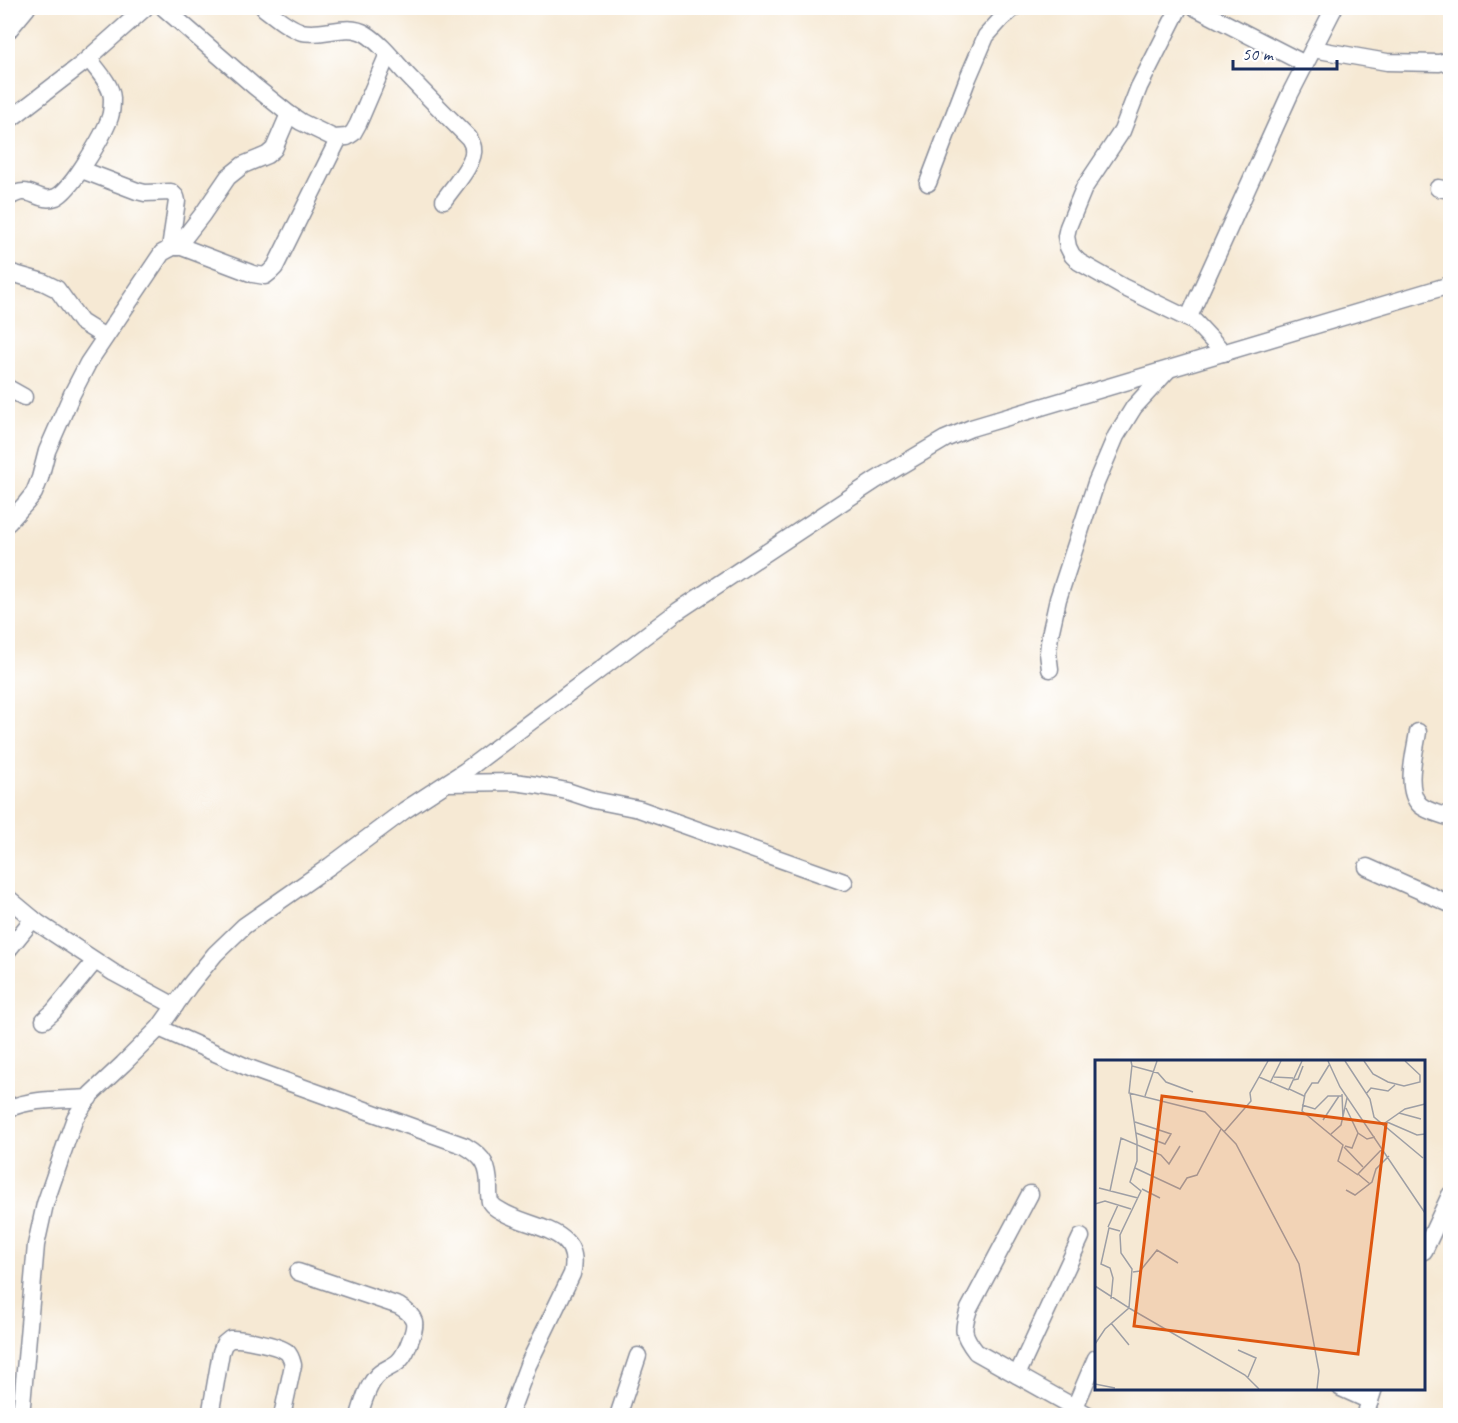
<svg xmlns="http://www.w3.org/2000/svg" width="1458" height="1423" font-family="Caveat,sans-serif">
  <style>
    .lines { fill: none; stroke-linecap: round; stroke-linejoin: round }
    .minor-casing { stroke: #888c99; stroke-width: 19 }
    .minor { stroke: #fff; stroke-width: 16 }
    .inset-road { fill: none; stroke: #9e9fa5; stroke-width: 1.5 }
    .view { fill: #de5710; fill-opacity: 0.15; stroke: #de5710; stroke-width: 3 }
    .inset-edge { fill: none; stroke: #1b2f5e; stroke-width: 3 }
  </style>
  <rect width="100%" height="100%" fill="#fff"/>
  <filter id="ink" filterUnits="userSpaceOnUse"><feTurbulence type="fractalNoise" baseFrequency=".0167" numOctaves="2"/><feDisplacementMap in="SourceGraphic" scale="12" xChannelSelector="R" yChannelSelector="G"/><feConvolveMatrix kernelMatrix="1 2 1 2 8 2 1 2 1" color-interpolation-filters="sRGB"/></filter>
  <filter id="wash" filterUnits="userSpaceOnUse"><feTurbulence type="fractalNoise" baseFrequency=".008" numOctaves="4" result="noise"/><feDisplacementMap in="SourceGraphic" scale="24" xChannelSelector="R" yChannelSelector="G"/><feGaussianBlur stdDeviation="1.35" result="paint"/><feColorMatrix in="noise" values="0 0 0 0 0 0 0 0 0 0 0 0 0 0 0 0 0 1.4 0 .05"/><feComposite in="paint" operator="in"/></filter>
  <g filter="url(#wash)">
    <rect width="100%" height="100%" fill="#f6e9d4"/>
  </g>
  <g filter="url(#ink)">
    <g class="lines">
      <defs>
        <g id="minor">
          <polyline points="164,8 254,86 289,114 301,122 334,138 347,137 353,133 358,124 388,54"/>
          <path d="M264,8C275,16 288,28 302,32C323,37 347,22 366,34C381,43 396,63 408,76C428,97 449,118 469,138C471,142 473,145 473,148C476,162 452,188 444,200"/>
          <polyline points="1179,8 1139,87 1122,131 1084,188 1068,227 1066,236 1068,247 1072,255 1079,262 1123,287 1195,322 1224,353"/>
          <polyline points="1196,8 1305,64"/>
          <polyline points="8,31 27,8"/>
          <polyline points="1313,49 1387,62 1439,63 1447,61 1450,58"/>
          <polyline points="8,121 82,64 145,8"/>
          <polyline points="82,170 137,191 145,193 171,192 176,197 177,201 170,248"/>
          <polyline points="928,183 968,78 986,36 1002,18 1014,8"/>
          <polyline points="1438,188 1450,190"/>
          <path d="M8,198C31,182 36,204 56,197C71,191 105,133 110,117C112,111 112,105 112,98C111,84 97,70 89,59"/>
          <polyline points="177,247 202,215 228,177 243,165 267,155 274,149 289,114"/>
          <polyline points="8,272 43,282 57,289 81,322 105,337"/>
          <polyline points="1188,319 1290,94 1334,8"/>
          <polyline points="8,388 24,397"/>
          <polyline points="8,523 26,503 34,493 40,478 47,451 72,394 88,363 162,253 173,247 182,247 253,274 265,276 270,272 275,267 339,138"/>
          <polyline points="1050,669 1048,653 1050,635 1058,599 1096,483 1116,436 1134,407 1168,370"/>
          <path d="M1418,732C1415,752 1404,790 1420,805C1428,812 1441,814 1450,818"/>
          <polyline points="448,783 514,782 536,785 567,791 594,800 639,809 844,882"/>
          <polyline points="1367,867 1450,904"/>
          <polyline points="8,898 38,923 114,973 175,1006"/>
          <polyline points="8,950 33,919"/>
          <polyline points="44,1020 53,1012 95,961"/>
          <path d="M159,1028L249,1068L465,1146C484,1157 489,1166 489,1188C489,1192 489,1198 490,1202C492,1205 497,1209 501,1211C529,1229 584,1227 572,1274L528,1365L509,1416"/>
          <path d="M8,1109C32,1098 62,1100 89,1098"/>
          <path d="M1030,1194L969,1309C962,1330 962,1334 976,1352L1090,1416"/>
          <polyline points="1424,1251 1450,1195"/>
          <path d="M298,1272L399,1306C417,1317 417,1323 410,1341C407,1349 405,1355 399,1361C392,1368 382,1369 376,1377C367,1387 363,1403 359,1416"/>
          <polyline points="1017,1375 1081,1237"/>
          <polyline points="1341,1388 1370,1401"/>
          <polyline points="1075,1407 1096,1358"/>
          <polyline points="21,1416 36,1245 45,1204 66,1143 75,1118 91,1094 123,1064 159,1028 189,986 215,954 244,926 330,866 405,810 465,771 678,611 876,480 945,439 971,428 1450,285"/>
          <path d="M210,1416L221,1352L224,1344L230,1339C241,1338 278,1345 287,1352C291,1356 292,1361 293,1365L282,1416"/>
          <polyline points="618,1416 638,1356"/>
          <polyline points="1365,1416 1374,1388"/>
        </g>
      </defs>
      <use href="#minor" class="minor-casing"/>
      <use href="#minor" class="minor"/>
    </g>
  </g>
  <g transform="translate(1095 1060)">
    <rect width="330" height="330" fill="#f6e9d4"/>
    <path class="inset-road" d="M36,1L37,6L63,13L71,22L98,32M207,1L194,29L209,36M233,1L245,27L330,153M250,1L275,39L279,57L328,98M269,1L278,14L293,22L309,26L325,22V15L310,1M37,5L34,33L110,52L141,84L204,204L224,311L222,329M234,5L223,23H217L210,34L207,51L248,85L243,101L263,115M164,17L194,30M179,17L198,18M198,20L203,19L208,6M175,23L186,1M247,34L248,59M271,34L276,28L293,31L300,25M50,36L62,1M207,45L220,49L233,36H247M251,48L263,73L272,79L280,77M304,53L326,59M228,60L244,36M40,62L76,74L70,84L41,73M292,62L322,75L330,74M287,65L310,49L330,44M129,72L156,41L155,33L173,1M236,74L246,65L252,38M250,86L257,88L263,73M249,87L268,107M40,108L85,129L92,118L102,115L126,69M275,124L263,114L288,88M4,128L43,138M47,129L65,138M251,130L260,135L277,122L281,109L294,96M15,131L26,78L66,95L74,104L85,86M0,144L10,141L36,149M13,167L23,145M38,212L45,211L62,190L83,203M0,226L34,248L37,209L26,193L25,175L46,131L35,122L42,101V81L35,33M16,239L18,218L15,208L6,204L14,168L25,171M16,263L34,285M0,284L10,269L34,248L150,315L164,329M143,290L161,298L153,317M0,324L20,328"/>
    <path class="view" d="M67,36L291,64L263,294L39,266Z"/>
    <rect width="330" height="330" class="inset-edge"/>
  </g>
  <rect width="1458" height="1423" fill="none" stroke="#fff" stroke-width="30"/>
  <path d="M1233 60v9h104v-9" fill="none" stroke="#1b2f5e" stroke-width="3"/>
  <text x="1242" y="60" font-size="18" fill="#1b2f5e" stroke="#ffffff" stroke-width="4.5" paint-order="stroke">50 m</text>
</svg>
